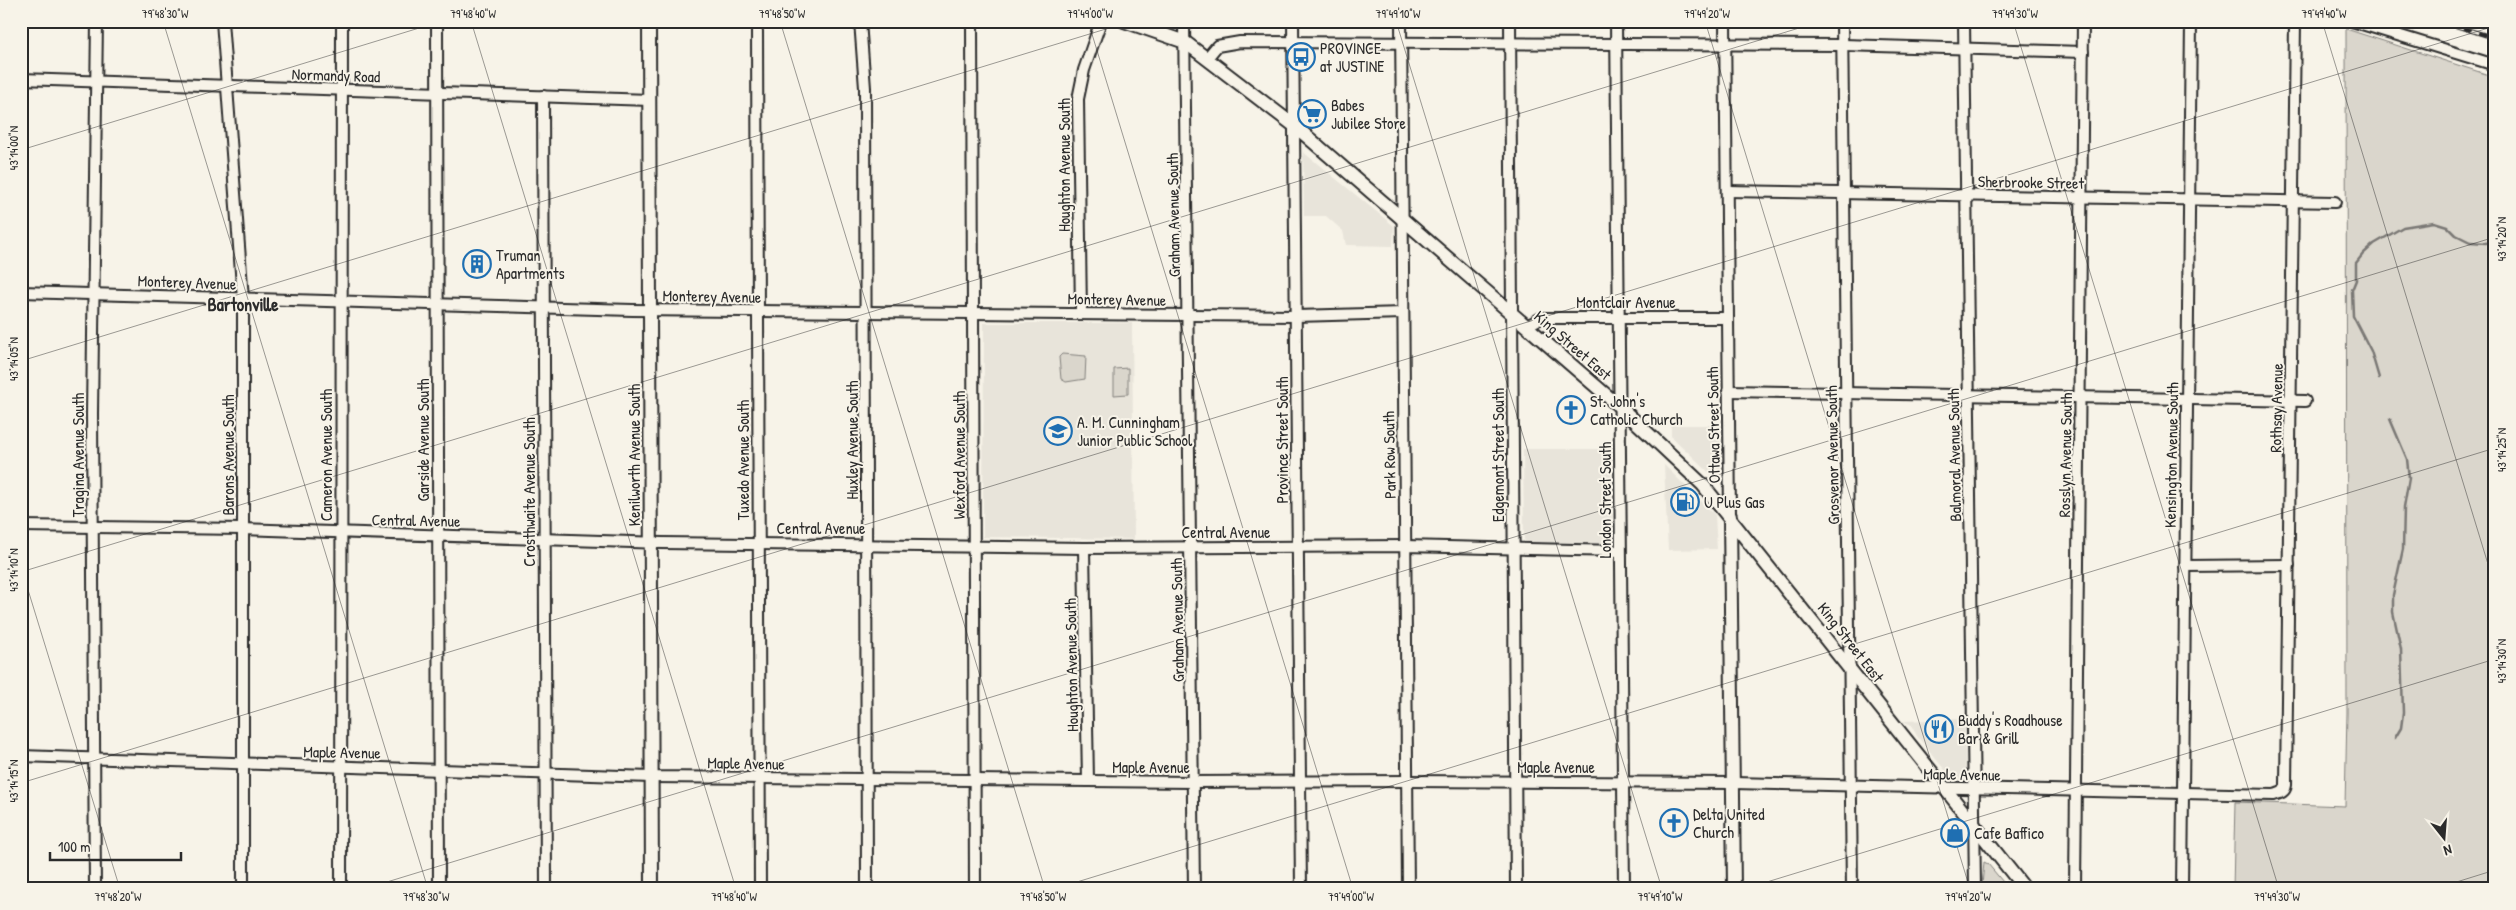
<svg xmlns="http://www.w3.org/2000/svg" width="2516" height="910" font-family="'Patrick Hand',sans-serif">
  <style>
    .built { fill: #e8e4da }
    .green { fill: #dad6cc; stroke: #82807c }
    .lines { fill: none; stroke-linecap: round; stroke-linejoin: round }
    .stream { stroke: #7a7874; stroke-width: 2.5 }
    .minor-casing { stroke: #2b2b2b; stroke-width: 14 }
    .major-casing { stroke: #2b2b2b; stroke-width: 16 }
    .minor { stroke: #f7f3e8; stroke-width: 10 }
    .major { stroke: #f7f3e8; stroke-width: 12 }
    .rail-casing { stroke: #2b2b2b; stroke-width: 4.5 }
    .rail { stroke: #f7f3e8; stroke-width: 2.5; stroke-dasharray: 8; stroke-linecap: butt }
    .ticks { fill: none; stroke: #2b2b2b; stroke-width: 1; stroke-opacity: 0.45 }
    .labels { text-anchor: middle; stroke-width: 4; stroke-linejoin: round; paint-order: stroke }
    .poi-label { font-size: 16px; fill: #2b2b2b; stroke: #f7f3e8; text-anchor: start }
    .street-label { font-size: 16px; fill: #2b2b2b; stroke: #f7f3e8 }
    .neighbourhood-label { font-size: 18px; font-weight: bold; fill: #2b2b2b; stroke: #f7f3e8 }
    .neatline { fill: none; stroke: #2b2b2b; stroke-width: 2 }
    .ticks-label { font-size: 12px; text-anchor: middle; fill: #2b2b2b }
  </style>
  <rect width="100%" height="100%" fill="#f7f3e8"/>
  <filter id="ink" filterUnits="userSpaceOnUse"><feTurbulence type="fractalNoise" baseFrequency=".02" numOctaves="2"/><feDisplacementMap in="SourceGraphic" scale="10" xChannelSelector="R" yChannelSelector="G"/><feConvolveMatrix kernelMatrix="1 2 1 2 8 2 1 2 1" color-interpolation-filters="sRGB"/></filter>
  <g filter="url(#ink)">
    <g class="built">
      <polygon points="1303,152 1394,226 1393,246 1346,245 1343,231 1326,216 1304,216"/>
      <polygon points="984,323 1132,323 1134,539 983,537"/>
      <polygon points="1671,425 1720,425 1720,480 1717,480 1671,436"/>
      <polygon points="1523,449 1611,449 1612,541 1608,544 1528,542 1524,540"/>
      <polygon points="1664,465 1715,515 1717,549 1668,550"/>
      <polygon points="1965,719 1966,778 1954,781 1917,736 1911,725 1903,721"/>
    </g>
    <g class="green">
      <polygon points="2346,29 2495,77 2495,889 2233,889 2235,802 2345,806 2347,713"/>
      <polygon points="1062,354 1086,356 1085,379 1066,382 1061,379 1059,357"/>
      <polygon points="1128,368 1128,394 1114,395 1114,369"/>
      <polygon points="1984,862 1988,864 2003,882 1999,885 1982,886"/>
    </g>
    <g class="lines">
      <g class="stream">
        <polyline points="2379,378 2371,351 2353,316 2352,290 2356,280 2356,263 2363,254 2374,244 2403,227 2434,222 2447,226 2456,235 2470,242 2486,243 2495,241"/>
        <polyline points="2390,419 2407,459 2409,478 2404,507 2403,549 2393,595 2393,612 2401,649 2403,713 2401,728 2395,738"/>
      </g>
      <defs>
        <g id="minor">
          <polyline points="222,21 243,299 243,889"/>
          <polyline points="437,21 439,889"/>
          <polyline points="860,21 865,88 867,889"/>
          <polyline points="972,21 975,889"/>
          <polyline points="1184,21 1194,889"/>
          <polyline points="1293,21 1301,889"/>
          <polyline points="1401,21 1408,889"/>
          <polyline points="1510,21 1516,889"/>
          <polyline points="1616,21 1624,889"/>
          <polyline points="1725,21 1730,516"/>
          <polyline points="1842,21 1852,889"/>
          <polyline points="1964,21 1975,889"/>
          <polyline points="2352,21 2495,65"/>
          <polyline points="757,31 760,889"/>
          <polyline points="1207,58 1217,46 1240,42 1843,45 2083,52"/>
          <polyline points="21,79 650,100"/>
          <polyline points="543,96 546,889"/>
          <polyline points="1727,191 2335,202"/>
          <polyline points="21,292 632,310 1296,316 1403,313"/>
          <polyline points="1081,313 1078,99 1084,70 1101,21"/>
          <polyline points="1527,326 1541,318 1728,318"/>
          <polyline points="1728,391 2305,401"/>
          <polyline points="21,526 243,529 662,543 1084,548 1405,546 1620,551"/>
          <polyline points="1084,548 1088,781"/>
          <polyline points="2185,566 2289,565"/>
          <path d="M21,756L651,777L1193,782L1407,781L1734,783L2274,795C2281,793 2285,792 2286,785L2295,21"/>
          <polyline points="95,889 92,414 97,21"/>
          <polyline points="341,889 342,21"/>
          <polyline points="2075,889 2083,21"/>
          <polyline points="2182,889 2191,21"/>
        </g>
        <g id="major">
          <polyline points="649,21 652,889"/>
          <polyline points="1124,21 1185,42 1296,127 1620,407 1703,485 2025,889"/>
          <polyline points="1730,516 1734,889"/>
        </g>
      </defs>
      <use href="#minor" class="minor-casing"/>
      <use href="#major" class="major-casing"/>
      <use href="#minor" class="minor"/>
      <use href="#major" class="major"/>
      <defs>
        <polyline id="rail" points="2440,21 2495,38"/>
      </defs>
      <use href="#rail" class="rail-casing"/>
      <use href="#rail" class="rail"/>
    </g>
  </g>
  <path class="ticks" d="M163,21L428,889M471,21L736,889M780,21L1045,889M1088,21L1353,889M1396,21L1662,889M1705,21L1970,889M2013,21L2279,889M2322,21L2495,587M21,150L442,21M21,361L1132,21M21,567L120,889M21,572L1822,21M21,783L2495,26M364,889L2495,237M1054,889L2495,448M1744,889L2495,659M2434,889L2495,870"/>
  <defs>
    <symbol id="bus-ring" viewBox="-11 -11 22 22"><circle r="9.5" fill="#f7f3e8" stroke="#1f6fb2" stroke-width="1.5"/><path d="M-5-6H5V4H4V6H2V4H-2V6H-4V4H-5ZM-3.5-4V0h7V-4ZM-3.5 1.2v1.5H-2V1.2ZM2 1.2v1.5H3.5V1.2Z" fill="#1f6fb2"/></symbol>
    <symbol id="supermarket-ring" viewBox="-11 -11 22 22"><circle r="9.5" fill="#f7f3e8" stroke="#1f6fb2" stroke-width="1.5"/><path d="M-6-5.5h2.5l.6 2H6L4.5 2H-2.5L-4.4-4H-6ZM-1.5 3.2a1.3 1.3 0 1 0 .1 0ZM3 3.2a1.3 1.3 0 1 0 .1 0Z" fill="#1f6fb2"/></symbol>
    <symbol id="building-ring" viewBox="-11 -11 22 22"><circle r="9.5" fill="#f7f3e8" stroke="#1f6fb2" stroke-width="1.5"/><path d="M-4-6H4V6H1V3H-1V6H-4ZM-2.5-4.3h1.7v1.8h-1.7ZM.8-4.3h1.7v1.8H.8ZM-2.5-1h1.7V.8h-1.7ZM.8-1h1.7V.8H.8Z" fill="#1f6fb2"/></symbol>
    <symbol id="church-ring" viewBox="-11 -11 22 22"><circle r="9.5" fill="#f7f3e8" stroke="#1f6fb2" stroke-width="1.5"/><path d="M-1.2-6h2.4v3.5h3.3v2.4h-3.3V6h-2.4V-.1h-3.3v-2.4h3.3Z" fill="#1f6fb2"/></symbol>
    <symbol id="school-ring" viewBox="-11 -11 22 22"><circle r="9.5" fill="#f7f3e8" stroke="#1f6fb2" stroke-width="1.5"/><path d="M0-5L7-2L0 1L-7-2ZM-4 1L0 2.5L4 1V4Q0 6-4 4Z" fill="#1f6fb2"/></symbol>
    <symbol id="fuel-ring" viewBox="-11 -11 22 22"><circle r="9.5" fill="#f7f3e8" stroke="#1f6fb2" stroke-width="1.5"/><path d="M-5.5-6h7V0h2V4h1.3V-2.5L3-4.5l.8-.8L6-3V5H2.5V1h-1V6h-7ZM-4.2-4.7v3.2H.2V-4.7Z" fill="#1f6fb2"/></symbol>
    <symbol id="restaurant-ring" viewBox="-11 -11 22 22"><circle r="9.5" fill="#f7f3e8" stroke="#1f6fb2" stroke-width="1.5"/><path d="M-5-6h1v4h1v-4h1v4h1v-4h1v5L-1.5 .5V6h-2V.5L-5-1ZM5-6V6H3V1.5H1.5Q1.5-4 5-6Z" fill="#1f6fb2"/></symbol>
    <symbol id="shop-ring" viewBox="-11 -11 22 22"><circle r="9.5" fill="#f7f3e8" stroke="#1f6fb2" stroke-width="1.5"/><path d="M-5-2.5h2.3a2.7 3.5 0 0 1 5.4 0H5L5.5 6h-11ZM-1.5-2.5h3a1.5 2.3 0 0 0-3 0Z" fill="#1f6fb2"/></symbol>
  </defs>
  <g fill-rule="evenodd">
    <use href="#bus-ring" x="1285" y="41" width="32" height="32"/>
    <use href="#supermarket-ring" x="1296" y="98" width="32" height="32"/>
    <use href="#building-ring" x="461" y="248" width="32" height="32"/>
    <use href="#church-ring" x="1555" y="394" width="32" height="32"/>
    <use href="#school-ring" x="1042" y="415" width="32" height="32"/>
    <use href="#fuel-ring" x="1669" y="486" width="32" height="32"/>
    <use href="#restaurant-ring" x="1923" y="713" width="32" height="32"/>
    <use href="#church-ring" x="1658" y="807" width="32" height="32"/>
    <use href="#shop-ring" x="1939" y="817" width="32" height="32"/>
  </g>
  <g class="labels">
    <g class="poi-label">
      <text x="1320" y="54">PROVINCE<tspan x="1320" dy="18">at JUSTINE</tspan></text>
      <text x="1331" y="111">Babes<tspan x="1331" dy="18">Jubilee Store</tspan></text>
      <text x="496" y="261">Truman<tspan x="496" dy="18">Apartments</tspan></text>
      <text x="1590" y="407">St. John's<tspan x="1590" dy="18">Catholic Church</tspan></text>
      <text x="1077" y="428">A. M. Cunningham<tspan x="1077" dy="18">Junior Public School</tspan></text>
      <text x="1704" y="508">U Plus Gas</text>
      <text x="1958" y="726">Buddy's Roadhouse<tspan x="1958" dy="18">Bar &amp; Grill</tspan></text>
      <text x="1693" y="820">Delta United<tspan x="1693" dy="18">Church</tspan></text>
      <text x="1974" y="839">Cafe Baffico</text>
    </g>
    <g class="street-label">
      <text transform="translate(336 75) rotate(2)" y="6">Normandy Road</text>
      <text transform="translate(1064 165) rotate(-90)" y="6">Houghton Avenue South</text>
      <text transform="translate(2031 182) rotate(1)" y="6">Sherbrooke Street</text>
      <text transform="translate(1173 215) rotate(-91)" y="6">Graham Avenue South</text>
      <text transform="translate(187 282) rotate(2)" y="6">Monterey Avenue</text>
      <text transform="translate(712 296) rotate(1)" y="6">Monterey Avenue</text>
      <text transform="translate(1117 299) rotate(1)" y="6">Monterey Avenue</text>
      <text x="1626" y="308">Montclair Avenue</text>
      <text transform="translate(1573 345) rotate(41)" y="6">King Street East</text>
      <text transform="translate(2276 408) rotate(-89)" y="6">Rothsay Avenue</text>
      <text transform="translate(1713 425) rotate(-91)" y="6">Ottawa Street South</text>
      <text transform="translate(423 440) rotate(-90)" y="6">Garside Avenue South</text>
      <text transform="translate(852 440) rotate(-90)" y="6">Huxley Avenue South</text>
      <text transform="translate(1282 440) rotate(-90)" y="6">Province Street South</text>
      <text transform="translate(78 455) rotate(-90)" y="6">Tragina Avenue South</text>
      <text transform="translate(228 455) rotate(-90)" y="6">Barons Avenue South</text>
      <text transform="translate(326 455) rotate(-90)" y="6">Cameron Avenue South</text>
      <text transform="translate(634 455) rotate(-90)" y="6">Kenilworth Avenue South</text>
      <text transform="translate(959 455) rotate(-90)" y="6">Wexford Avenue South</text>
      <text transform="translate(1389 455) rotate(-91)" y="6">Park Row South</text>
      <text transform="translate(1498 455) rotate(-90)" y="6">Edgemont Street South</text>
      <text transform="translate(1832 455) rotate(-91)" y="6">Grosvenor Avenue South</text>
      <text transform="translate(1954 455) rotate(-91)" y="6">Balmoral Avenue South</text>
      <text transform="translate(2065 455) rotate(-89)" y="6">Rosslyn Avenue South</text>
      <text transform="translate(2171 455) rotate(-89)" y="6">Kensington Avenue South</text>
      <text transform="translate(743 460) rotate(-90)" y="6">Tuxedo Avenue South</text>
      <text transform="translate(529 492) rotate(-90)" y="6">Crosthwaite Avenue South</text>
      <text transform="translate(1605 500) rotate(-90)" y="6">London Street South</text>
      <text transform="translate(416 520) rotate(1)" y="6">Central Avenue</text>
      <text x="821" y="534">Central Avenue</text>
      <text x="1226" y="538">Central Avenue</text>
      <text transform="translate(1177 620) rotate(-91)" y="6">Graham Avenue South</text>
      <text transform="translate(1851 642) rotate(52)" y="6">King Street East</text>
      <text transform="translate(1071 665) rotate(-91)" y="6">Houghton Avenue South</text>
      <text transform="translate(342 752) rotate(1)" y="6">Maple Avenue</text>
      <text transform="translate(746 763) rotate(1)" y="6">Maple Avenue</text>
      <text x="1151" y="773">Maple Avenue</text>
      <text x="1556" y="773">Maple Avenue</text>
      <text transform="translate(1962 774) rotate(1)" y="6">Maple Avenue</text>
    </g>
    <g class="neighbourhood-label">
      <text x="243" y="311">Bartonville</text>
    </g>
  </g>
  <rect width="2516" height="910" fill="none" stroke="#f7f3e8" stroke-width="55"/>
  <g transform="translate(2444 838) rotate(163)" stroke="#f7f3e8" stroke-width="4" paint-order="stroke">
  <path d="M0-4L9 19L0 12L-9 19Z" fill="#2b2b2b"/>
  <text y="-8" font-size="14" font-weight="bold" text-anchor="middle" fill="#2b2b2b">N</text>
  </g>
  <path d="M50 852v8h131v-8" fill="none" stroke="#2b2b2b" stroke-width="2.5"/>
  <text x="58" y="852" font-size="15" fill="#2b2b2b" stroke="#f7f3e8" stroke-width="4" paint-order="stroke">100 m</text>
  <rect x="28" y="28" width="2460" height="854" class="neatline"/>
  <g class="ticks-label">
    <text x="165" y="18">79°48'30"W</text>
    <text x="473" y="18">79°48'40"W</text>
    <text x="782" y="18">79°48'50"W</text>
    <text x="1090" y="18">79°49'00"W</text>
    <text x="1398" y="18">79°49'10"W</text>
    <text x="1707" y="18">79°49'20"W</text>
    <text x="2015" y="18">79°49'30"W</text>
    <text x="2324" y="18">79°49'40"W</text>
    <text transform="translate(14 148) rotate(-90)" y="4">43°14'00"N</text>
    <text transform="translate(2502 239) rotate(-90)" y="4">43°14'20"N</text>
    <text transform="translate(14 359) rotate(-90)" y="4">43°14'05"N</text>
    <text transform="translate(2502 450) rotate(-90)" y="4">43°14'25"N</text>
    <text transform="translate(14 570) rotate(-90)" y="4">43°14'10"N</text>
    <text transform="translate(2502 661) rotate(-90)" y="4">43°14'30"N</text>
    <text transform="translate(14 781) rotate(-90)" y="4">43°14'15"N</text>
    <text x="118" y="901">79°48'20"W</text>
    <text x="426" y="901">79°48'30"W</text>
    <text x="734" y="901">79°48'40"W</text>
    <text x="1043" y="901">79°48'50"W</text>
    <text x="1351" y="901">79°49'00"W</text>
    <text x="1660" y="901">79°49'10"W</text>
    <text x="1968" y="901">79°49'20"W</text>
    <text x="2277" y="901">79°49'30"W</text>
  </g>
</svg>
